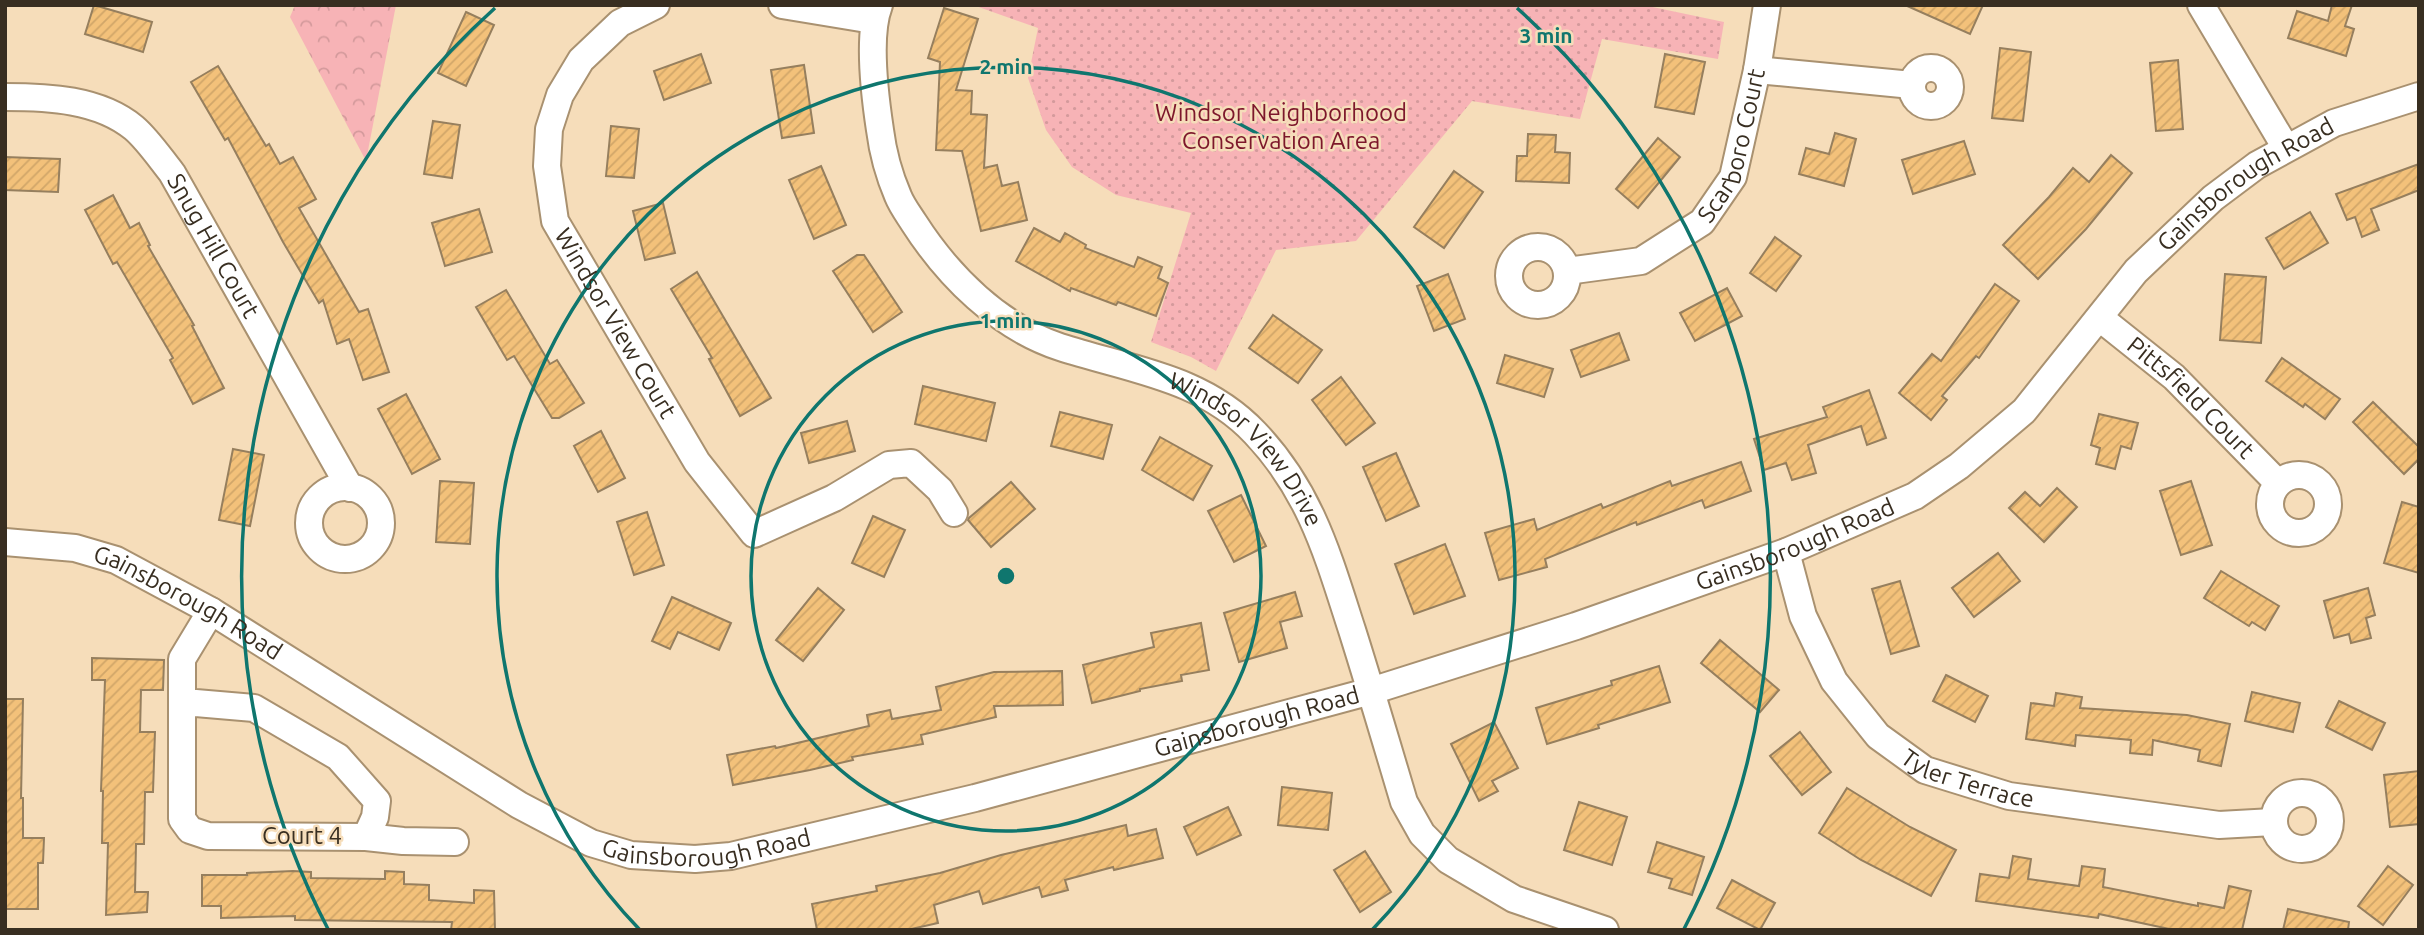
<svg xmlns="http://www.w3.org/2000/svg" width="2424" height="935" font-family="Ubuntu,sans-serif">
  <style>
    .grass { fill: url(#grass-dots) }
    .forest { fill: url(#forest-crowns) }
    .building { fill: url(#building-hatch); stroke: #967f5e; stroke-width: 2 }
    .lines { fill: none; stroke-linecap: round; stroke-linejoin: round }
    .minor-casing { stroke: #a99170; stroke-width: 30 }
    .minor { stroke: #fff; stroke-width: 26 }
    .ring { fill: none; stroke: #0f766e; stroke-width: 3.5 }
    .labels { text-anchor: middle; stroke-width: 5; stroke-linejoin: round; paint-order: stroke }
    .park-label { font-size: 24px; fill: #7d172b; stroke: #f6ddba }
    .street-label { font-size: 24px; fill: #382e21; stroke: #f6ddba }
    .centre { fill: #0f766e; stroke: #f6ddba; stroke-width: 3.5 }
    .ring-label { font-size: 21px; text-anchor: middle; font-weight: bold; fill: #0f766e; stroke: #f6ddba; stroke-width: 5; stroke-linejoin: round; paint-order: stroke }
  </style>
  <defs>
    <pattern id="grass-dots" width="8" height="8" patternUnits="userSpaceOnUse" patternTransform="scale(1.75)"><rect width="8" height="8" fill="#f7b3b6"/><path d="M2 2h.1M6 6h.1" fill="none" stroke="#d49a9c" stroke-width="1.8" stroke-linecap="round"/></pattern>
    <pattern id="forest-crowns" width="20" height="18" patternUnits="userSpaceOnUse" patternTransform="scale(1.75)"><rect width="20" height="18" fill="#f7b3b6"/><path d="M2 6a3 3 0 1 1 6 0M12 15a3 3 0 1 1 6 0" fill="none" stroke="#d49a9c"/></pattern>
    <pattern id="building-hatch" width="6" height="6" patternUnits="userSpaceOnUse" patternTransform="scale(1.75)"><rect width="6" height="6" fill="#f3c17a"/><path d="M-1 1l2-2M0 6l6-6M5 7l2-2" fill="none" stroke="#d1a669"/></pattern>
  </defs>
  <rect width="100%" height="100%" fill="#f6ddba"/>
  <polygon class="grass" points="973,5 1643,5 1724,22 1718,59 1602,39 1580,119 1472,101 1356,241 1276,250 1216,371 1191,357 1151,342 1191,213 1116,195 1072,167 1046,130 1028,78 1038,28"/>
  <polygon class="forest" points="295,5 396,5 366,161 290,17"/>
  <g class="building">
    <polygon points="94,5 152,22 143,52 85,34"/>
    <polygon points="1905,5 1983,5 1970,34"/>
    <polygon points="2332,5 2352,5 2345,26 2354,29 2346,56 2288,38 2297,11 2328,21"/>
    <polygon points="944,8 978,19 956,90 972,91 971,114 987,115 984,168 997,165 1002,186 1018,182 1027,220 981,231 962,151 936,150 940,62 928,58"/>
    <polygon points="466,12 494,25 466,86 438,73"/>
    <polygon points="2000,48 2031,52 2023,121 1992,118"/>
    <polygon points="701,54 711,83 664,100 654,71"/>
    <polygon points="1665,54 1705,62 1694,114 1655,107"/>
    <polygon points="2178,60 2183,129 2156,131 2150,63"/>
    <polygon points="804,65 814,133 782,138 771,70"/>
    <polygon points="218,66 266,146 269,144 280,164 293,157 316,199 299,208 359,312 368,309 389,372 363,380 349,339 337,344 323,300 319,303 283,242 228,138 225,140 191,82"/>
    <polygon points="433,121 460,125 452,178 424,174"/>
    <polygon points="611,126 639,129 634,178 606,176"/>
    <polygon points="1835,133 1856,139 1844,186 1799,174 1806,148 1829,154"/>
    <polygon points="1528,134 1556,135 1555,152 1570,153 1569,183 1516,181 1517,156 1527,156"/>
    <polygon points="1658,138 1680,157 1638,208 1616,189"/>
    <polygon points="1964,141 1975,174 1913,194 1902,160"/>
    <polygon points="2111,155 2132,173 2086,229 2038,279 2003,245 2049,197 2073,168 2089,182"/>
    <polygon points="5,157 60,159 58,192 5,190"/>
    <polygon points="2419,164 2419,190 2371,209 2379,230 2362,237 2355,217 2347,220 2336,194"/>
    <polygon points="821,166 846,225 814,239 789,180"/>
    <polygon points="1454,171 1483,192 1444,248 1414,227"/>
    <polygon points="113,195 130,228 139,223 150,245 148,246 194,325 192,326 224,388 193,404 170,360 173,358 117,262 113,264 85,210"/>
    <polygon points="663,203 675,253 645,260 633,211"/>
    <polygon points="479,209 492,252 445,266 432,223"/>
    <polygon points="2310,212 2328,243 2284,269 2266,238"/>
    <polygon points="1034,228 1060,242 1065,233 1086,245 1085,248 1134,267 1138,257 1162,267 1158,278 1168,283 1156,316 1118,302 1116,305 1071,288 1070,291 1016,261"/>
    <polygon points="1775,237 1801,256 1776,291 1750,273"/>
    <polygon points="857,255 864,255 902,312 873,332 833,271"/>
    <polygon points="697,272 771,398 740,416 709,359 712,358 671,289"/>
    <polygon points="1448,274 1465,319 1434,331 1417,286"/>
    <polygon points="2225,274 2266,277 2261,343 2220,340"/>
    <polygon points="1995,284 2019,301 1979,358 1976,356 1942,396 1947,400 1931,420 1899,393 1932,354 1941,361"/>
    <polygon points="1727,288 1742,316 1695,341 1680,313"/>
    <polygon points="506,290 550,364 557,360 584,403 559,418 552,418 514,356 507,360 476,307"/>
    <polygon points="1273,315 1322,350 1298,383 1249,348"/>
    <polygon points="1619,333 1629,360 1581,377 1571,350"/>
    <polygon points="1505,355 1553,369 1544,397 1497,383"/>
    <polygon points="2282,358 2340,399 2325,419 2305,404 2303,407 2266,381"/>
    <polygon points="1341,377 1375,423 1346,445 1312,400"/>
    <polygon points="923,386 995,403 986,441 915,424"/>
    <polygon points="1869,390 1886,438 1867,445 1861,426 1808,445 1816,473 1792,480 1786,463 1764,470 1754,439 1827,417 1823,407"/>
    <polygon points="406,394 440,459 412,474 378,409"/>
    <polygon points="2373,402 2419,447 2419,459 2404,474 2353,422"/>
    <polygon points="1060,412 1112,425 1103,459 1051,446"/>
    <polygon points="2099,414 2138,423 2131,449 2121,446 2115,469 2096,464 2100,448 2091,445"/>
    <polygon points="847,421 855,451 809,463 801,433"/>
    <polygon points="601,431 625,478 598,492 574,446"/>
    <polygon points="1160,437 1212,466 1193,500 1142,470"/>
    <polygon points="233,449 264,455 250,526 219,520"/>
    <polygon points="1396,453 1419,506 1386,521 1363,467"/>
    <polygon points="1741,462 1751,491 1705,508 1702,500 1637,525 1636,522 1545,559 1547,567 1499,580 1485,533 1534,519 1537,530 1601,504 1603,508 1670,481 1672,486"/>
    <polygon points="440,481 474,483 470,544 436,542"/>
    <polygon points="2191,481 2212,545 2181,555 2160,491"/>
    <polygon points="1011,482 1035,509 991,547 968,520 969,518"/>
    <polygon points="2057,488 2077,507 2044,542 2009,508 2025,492 2040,506"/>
    <polygon points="1241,495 1266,546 1234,562 1208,511"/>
    <polygon points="2402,502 2419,507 2419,573 2384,563"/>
    <polygon points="647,512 664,565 634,575 617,522"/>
    <polygon points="873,516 905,530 884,577 852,563"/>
    <polygon points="1445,544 1465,596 1414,614 1395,564"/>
    <polygon points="1998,553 2020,581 1974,617 1952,588"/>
    <polygon points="2221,571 2279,606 2265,630 2252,622 2249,626 2204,598"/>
    <polygon points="1900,581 1919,646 1891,654 1872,589"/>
    <polygon points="818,588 844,610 803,661 776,640"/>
    <polygon points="2368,588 2375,615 2366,618 2371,638 2351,643 2349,634 2334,638 2324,601"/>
    <polygon points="1295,592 1302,616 1280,622 1287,648 1239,662 1224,613"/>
    <polygon points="672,597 731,623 719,650 678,632 670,649 652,641"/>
    <polygon points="1201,623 1209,670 1181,675 1182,681 1140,689 1140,691 1092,703 1083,665 1154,647 1151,633"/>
    <polygon points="1720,640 1779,690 1760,712 1701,663"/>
    <polygon points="92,658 164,660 163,690 141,690 140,732 155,732 153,792 145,792 144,844 136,844 135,892 148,892 147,912 106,915 108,843 102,843 103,791 101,791 105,680 92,680"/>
    <polygon points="1659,666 1670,702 1598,725 1599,728 1547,744 1536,708 1612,685 1611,681"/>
    <polygon points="1062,671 1063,705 994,706 996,717 921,735 923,744 852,757 853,760 810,770 733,785 727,755 775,746 776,748 869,726 867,715 890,710 892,719 941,710 936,687 994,672"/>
    <polygon points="1946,675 1988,696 1975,722 1933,701"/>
    <polygon points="2252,692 2300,703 2293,732 2245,721"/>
    <polygon points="2056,693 2082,697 2080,708 2187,715 2230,724 2221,766 2198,761 2200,750 2153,740 2152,755 2130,753 2131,740 2076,735 2075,746 2026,739 2031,703 2054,706"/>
    <polygon points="5,699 23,699 21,798 23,798 23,838 44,838 43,863 38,863 38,909 5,909"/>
    <polygon points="2339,701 2385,723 2372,750 2326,727"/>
    <polygon points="1494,722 1518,768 1492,781 1498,791 1479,801 1451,744"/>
    <polygon points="1800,732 1831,772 1802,795 1770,756"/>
    <polygon points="2419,771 2419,824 2390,827 2384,775"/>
    <polygon points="1282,787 1332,793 1328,830 1278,825"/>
    <polygon points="1847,788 1910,827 1956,850 1931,896 1861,860 1819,833"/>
    <polygon points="1579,802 1627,817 1612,865 1564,850"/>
    <polygon points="1228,807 1241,835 1197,855 1184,827"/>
    <polygon points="1126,825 1128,836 1156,829 1163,858 1114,870 1113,867 1065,880 1068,890 1042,897 1039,887 983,904 979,891 934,905 938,923 907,930 817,930 812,904 877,891 876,886 940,873 1001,855"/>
    <polygon points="1657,842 1704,857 1692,895 1669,888 1672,879 1648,872"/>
    <polygon points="1365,851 1391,892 1360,912 1334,870"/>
    <polygon points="2013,856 2031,859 2028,879 2079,886 2082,866 2105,869 2103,887 2198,906 2198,903 2224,908 2229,886 2251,891 2242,930 2174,930 2099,914 2098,918 1976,901 1980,874 2009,878"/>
    <polygon points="2388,866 2413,885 2383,925 2358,906"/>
    <polygon points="293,871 311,872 311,878 385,879 385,871 404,872 404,884 429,885 429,900 474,903 474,890 494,891 495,930 451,930 452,922 295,920 295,916 221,918 221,906 202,906 202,875 247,875 247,873"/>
    <polygon points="1732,880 1775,903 1760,930 1717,908"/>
    <polygon points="2288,909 2349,922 2348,930 2283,930"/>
  </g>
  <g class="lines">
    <defs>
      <g id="minor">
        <path id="s1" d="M656,5L620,23L581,60L560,95L549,129L547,166L555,221L697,462L754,534L834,498L889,465L911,463L940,490L954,513"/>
        <polyline points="782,5 873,20"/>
        <path id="s2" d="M879,5C867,36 875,97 880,130C883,154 889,175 898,196C902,206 909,215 914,223C948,276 999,327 1060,347C1131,370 1202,377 1255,433C1311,492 1328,556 1352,630C1370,687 1387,745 1404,802L1422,834L1448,860L1514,899L1605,930"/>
        <polyline points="2201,5 2286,148"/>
        <circle cx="1931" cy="87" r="19"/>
        <polyline points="1757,70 1912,85"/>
        <path id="s3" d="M5,97C48,97 99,99 134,128C148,140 160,158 172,173L350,488"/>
        <circle cx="1538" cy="276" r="29"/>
        <path id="s4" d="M1567,271L1641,261L1702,222L1733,177L1757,70L1767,5"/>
        <path id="s5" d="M2100,318L2174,377L2278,483"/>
        <circle cx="2299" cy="504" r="29"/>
        <circle cx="345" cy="523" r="36"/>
        <path id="s6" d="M5,542L75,548L116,560L211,611L519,805L591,843L631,855L695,859L731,856L975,798L1371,691L1576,626L1786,552L1915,496L1959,466L2024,411L2136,271L2213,198L2257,165L2334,123L2419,96"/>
        <path id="s7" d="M1786,552L1803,616L1834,681L1878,736L1925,770L2009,796L2219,825L2273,822"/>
        <polyline points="184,702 254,708 338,757 377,801 375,817 366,837 208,836 190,830 182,819 182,659 211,611"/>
        <circle cx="2302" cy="821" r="28"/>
        <polyline points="366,837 403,841 455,842"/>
      </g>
    </defs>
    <use href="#minor" class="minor-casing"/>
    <use href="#minor" class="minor"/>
  </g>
  <g class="ring">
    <circle cx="1006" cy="576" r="255"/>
    <path d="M640 930A509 509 0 1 1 1372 930"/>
    <path d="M328 929A764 764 0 0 1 495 8M1517 8A764 764 0 0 1 1684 929"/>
  </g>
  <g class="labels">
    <g class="park-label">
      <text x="1281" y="121">Windsor Neighborhood<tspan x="1281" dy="28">Conservation Area</tspan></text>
    </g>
    <g class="street-label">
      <text dy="8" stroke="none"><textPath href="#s4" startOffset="231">Scarboro Court</textPath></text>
      <text dy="8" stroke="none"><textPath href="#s6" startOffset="2506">Gainsborough Road</textPath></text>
      <text dy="8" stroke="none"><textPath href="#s3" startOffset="278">Snug Hill Court</textPath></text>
      <text dy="8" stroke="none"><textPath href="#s1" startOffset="382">Windsor View Court</textPath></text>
      <text dy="8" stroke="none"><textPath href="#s5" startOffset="121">Pittsfield Court</textPath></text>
      <text dy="8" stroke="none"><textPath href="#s2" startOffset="642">Windsor View Drive</textPath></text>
      <text dy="8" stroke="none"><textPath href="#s6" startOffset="1918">Gainsborough Road</textPath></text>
      <text dy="8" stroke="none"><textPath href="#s6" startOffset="196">Gainsborough Road</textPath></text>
      <text dy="8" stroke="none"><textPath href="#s6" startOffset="1351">Gainsborough Road</textPath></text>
      <text dy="8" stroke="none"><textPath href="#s7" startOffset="310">Tyler Terrace</textPath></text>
      <text x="302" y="844">Court 4</text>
      <text dy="8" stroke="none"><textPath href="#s6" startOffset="784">Gainsborough Road</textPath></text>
    </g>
  </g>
  <circle cx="1006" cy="576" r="10" class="centre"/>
  <g class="ring-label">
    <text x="1546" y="43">3 min</text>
    <text x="1006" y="74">2 min</text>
    <text x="1006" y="328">1 min</text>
  </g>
  <rect width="2424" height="935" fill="none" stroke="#382e21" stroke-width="14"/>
</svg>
